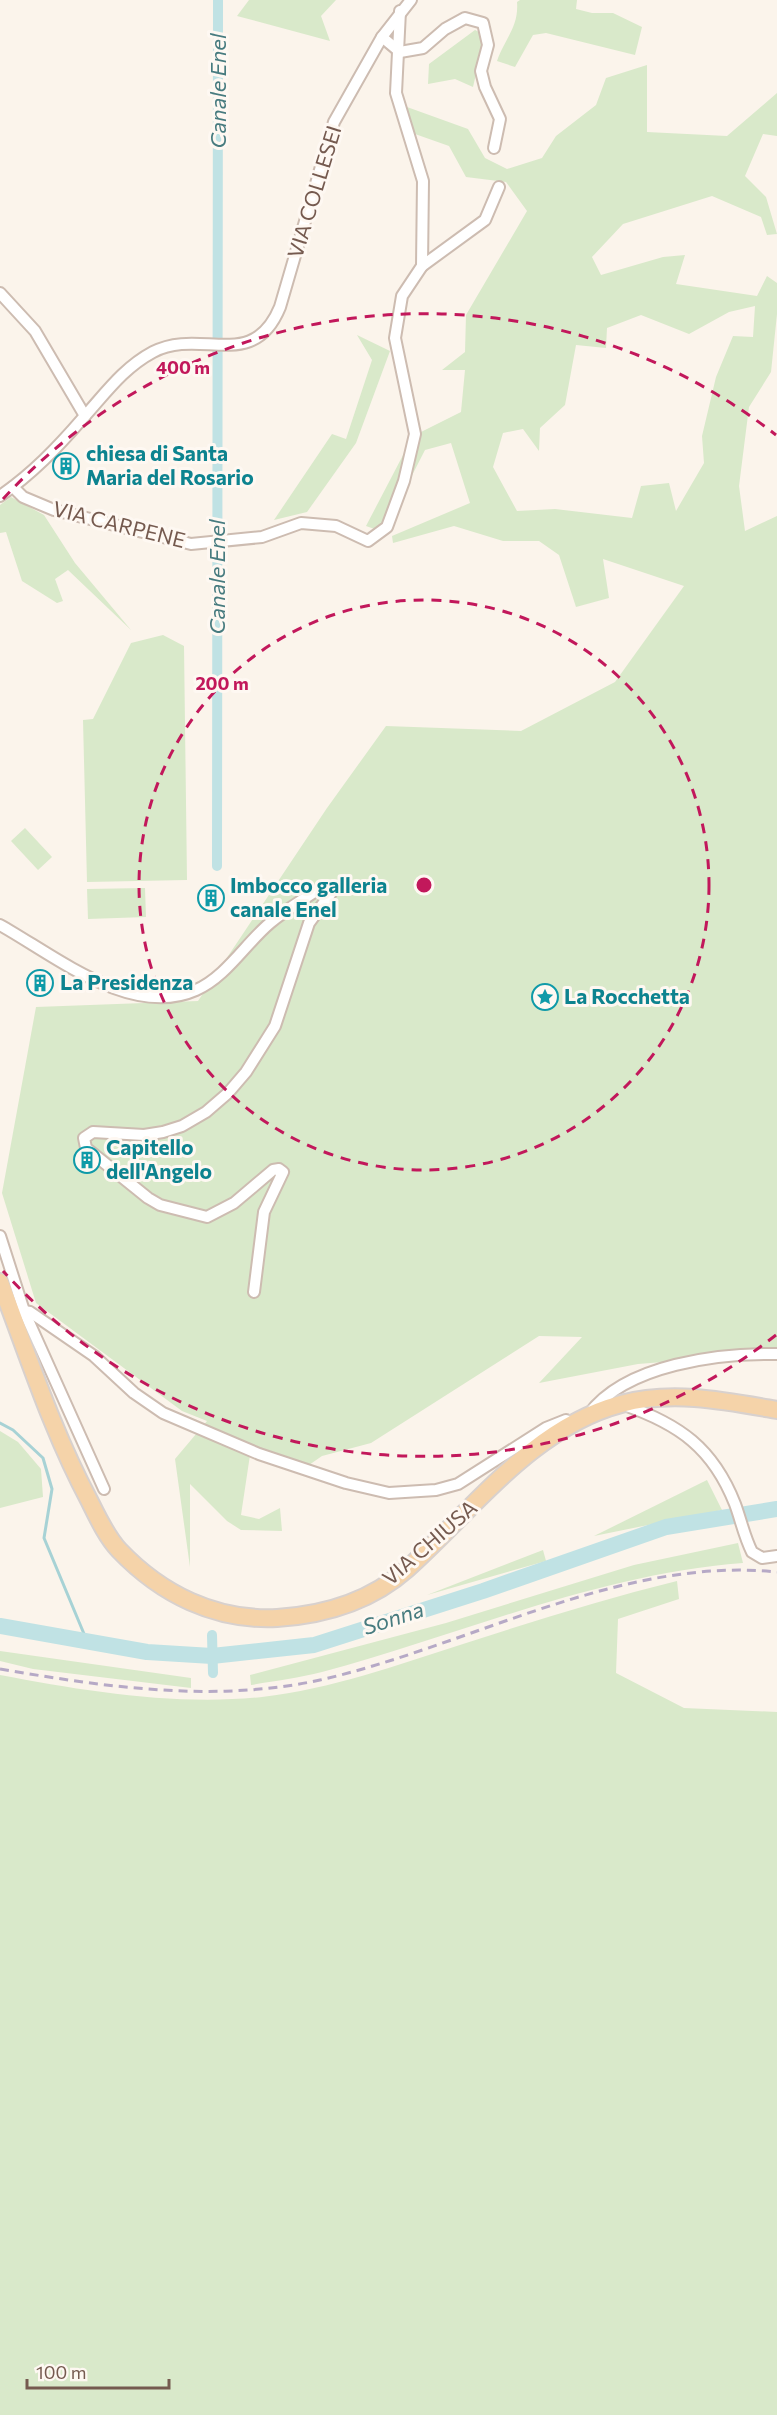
<svg xmlns="http://www.w3.org/2000/svg" width="777" height="2415" font-family="Commissioner,sans-serif">
  <style>
    .green { fill: #d9e9ca; fill-rule: evenodd }
    .lines { fill: none; stroke-linecap: round; stroke-linejoin: round }
    .stream { stroke: #a7d2d5; stroke-width: 3 }
    .canal { stroke: #c0e2e4; stroke-width: 10 }
    .river { stroke: #c0e2e4; stroke-width: 16 }
    .street-casing { stroke: #cdbcb1; stroke-width: 14 }
    .primary-casing { stroke: #d8d1ce; stroke-width: 20 }
    .street { stroke: #fff; stroke-width: 10 }
    .primary { stroke: #f5d3a9; stroke-width: 16 }
    .rail { stroke: #b6a9c6; stroke-width: 3; stroke-dasharray: 9 6; stroke-linecap: butt }
    .ring { fill: none; stroke: #c2185b; stroke-width: 3; stroke-dasharray: 10 8 }
    .labels { text-anchor: middle; stroke-width: 6; stroke-linejoin: round; paint-order: stroke }
    .street-label { font-size: 21px; fill: #755a4f; stroke: #fef8f2 }
    .culture-label { font-size: 21px; font-weight: bold; fill: #0d838f; stroke: #fef8f2; text-anchor: start }
    .water-label { font-size: 22px; font-style: italic; fill: #477b7f; stroke: #fef8f2 }
    .centre { fill: #c2185b; stroke: #fef8f2; stroke-width: 3 }
    .ring-label { font-size: 18px; text-anchor: middle; font-weight: bold; fill: #c2185b; stroke: #fef8f2; stroke-width: 6; stroke-linejoin: round; paint-order: stroke }
  </style>
  <rect width="100%" height="100%" fill="#fbf4eb"/>
  <g class="green">
    <polygon points="249,0 336,0 321,16 330,41 237,16"/>
    <path d="M520,0H577L576,9L592,13H613L642,27L635,55L546,33L533,35L515,67L497,61C505,38 519,27 517,2Z"/>
    <polygon points="475,30 485,35 473,87 455,79 428,84 429,64"/>
    <path d="M647,65V132L727,136L777,93V136L763,134L745,176L766,197L777,234L767,235L761,217L712,196L623,224L592,257L601,275L663,257L685,255L676,284L757,296L767,276L777,283V314L771,372L749,407L739,486L745,531L777,516V1353L638,1364L539,1383L582,1337L539,1336L371,1443L322,1456L309,1465L250,1455L241,1515L259,1519L280,1508L282,1531L241,1530L227,1521L190,1484V1567L175,1459L207,1421L182,1411L36,1303L2,1193L36,1007L198,1001L327,808L386,726L521,731L615,682L684,586L603,559L609,598L576,607L559,555L539,541H503L454,526L393,543L392,536L470,503L451,443L425,450L383,532L366,526L413,436L461,412L465,370H442L465,352L466,315L527,211L506,182L466,177L449,146L415,134L407,107L468,129L485,158L507,169L542,158L556,136L596,105L606,78ZM755,306L753,337L733,336L716,377L702,436L704,463L676,511L669,483L641,486L632,518L555,509L517,511L493,467L503,433L523,429L539,451L540,428L565,405L576,345L606,348L607,328L641,315L689,334L729,312Z"/>
    <polygon points="357,335 390,351 356,443 307,512 274,520 332,434 346,439 372,360"/>
    <polygon points="11,497 44,515 75,563 131,630 68,570 55,579 63,601 57,603 22,581 6,532 0,533 0,505"/>
    <polygon points="163,635 184,646 187,880 87,882 83,720 93,719 131,643"/>
    <polygon points="25,828 52,857 38,870 11,841"/>
    <polygon points="145,888 146,917 88,919 87,889"/>
    <polygon points="0,1431 18,1442 41,1469 43,1497 0,1508"/>
    <polygon points="707,1480 722,1510 594,1536"/>
    <path d="M738,1543L743,1563C597,1574 463,1634 322,1672C299,1678 274,1681 251,1685L250,1675L446,1623L634,1565Z"/>
    <polygon points="543,1550 546,1561 427,1595"/>
    <path d="M677,1581L679,1599L618,1619L616,1673L684,1708L777,1712V2415H0V1675C84,1691 176,1706 262,1697C331,1689 397,1665 463,1644C534,1621 604,1599 677,1581Z"/>
    <polygon points="0,1651 191,1678 191,1688 33,1669 0,1661"/>
  </g>
  <g class="lines">
    <polyline class="stream" points="0,1423 13,1430 43,1458 52,1489 44,1538 87,1641"/>
    <g class="canal">
      <polyline points="217,866 218,0"/>
      <polyline points="212,1635 213,1673"/>
    </g>
    <polyline class="river" points="0,1626 147,1652 212,1656 314,1645 483,1591 666,1527 777,1509"/>
    <defs>
      <g id="street">
        <polyline points="382,37 400,52 423,48 445,29 465,18 483,23 488,45 481,71 485,87 500,119 494,148"/>
        <polyline points="422,266 485,220 499,187"/>
        <polyline points="0,293 35,331 85,416"/>
        <polyline points="13,487 23,497 54,510 191,544 262,537 301,523 336,526 368,541 387,527 404,481 415,434 395,338 402,296 422,266 423,181 396,93 400,11"/>
        <path d="M0,496C32,474 57,448 83,418C105,394 123,368 153,352C201,327 253,373 280,307L334,122L382,37L411,0"/>
        <path d="M0,925C54,955 131,1019 196,990C226,977 246,943 270,923C285,910 303,900 319,889L327,887L331,893L309,923L275,1026L246,1072L228,1093L206,1112L182,1126L163,1132L144,1135L93,1132L84,1138L86,1148L148,1198L160,1205L207,1217L234,1203L273,1170L279,1169L283,1172L264,1212L254,1292"/>
        <polyline points="0,1236 24,1311 104,1489"/>
        <polyline points="24,1311 30,1312 94,1356 134,1393 163,1413 259,1454 346,1483 389,1493 436,1490 458,1484 546,1428 566,1420"/>
        <path d="M624,1405C679,1424 713,1448 735,1504C741,1520 744,1536 752,1552L762,1558L777,1556"/>
        <path d="M589,1414C626,1364 720,1353 777,1354"/>
      </g>
      <path id="primary" d="M0,1282C28,1355 52,1431 89,1500C97,1516 106,1536 119,1550C161,1594 215,1621 277,1618C324,1615 371,1601 407,1569C472,1511 533,1427 621,1404C672,1390 726,1401 777,1410"/>
    </defs>
    <use href="#street" class="street-casing"/>
    <use href="#primary" class="primary-casing"/>
    <use href="#street" class="street"/>
    <use href="#primary" class="primary"/>
    <path class="rail" d="M0,1669C106,1687 214,1703 320,1680C470,1646 620,1556 777,1572"/>
  </g>
  <g class="ring">
    <circle cx="424" cy="885" r="285"/>
    <path d="M776 1335A571 571 0 0 1 3 1271M3 499A571 571 0 0 1 776 435"/>
  </g>
  <defs>
    <symbol id="building-ring" viewBox="-11 -11 22 22"><circle r="9.5" fill="#fef8f2" stroke="#0f9aa8" stroke-width="1.5"/><path d="M-4-6H4V6H1V3H-1V6H-4ZM-2.5-4.3h1.7v1.8h-1.7ZM.8-4.3h1.7v1.8H.8ZM-2.5-1h1.7V.8h-1.7ZM.8-1h1.7V.8H.8Z" fill="#0f9aa8"/></symbol>
    <symbol id="sight-ring" viewBox="-11 -11 22 22"><circle r="9.5" fill="#fef8f2" stroke="#0f9aa8" stroke-width="1.5"/><path d="M0-6L1.8-2.2L6-1.7L2.9 1.2L3.7 5.4L0 3.3L-3.7 5.4L-2.9 1.2L-6-1.7L-1.8-2.2Z" fill="#0f9aa8"/></symbol>
  </defs>
  <g fill-rule="evenodd">
    <use href="#building-ring" x="51" y="451" width="30" height="30"/>
    <use href="#building-ring" x="196" y="883" width="30" height="30"/>
    <use href="#building-ring" x="25" y="968" width="30" height="30"/>
    <use href="#sight-ring" x="530" y="982" width="30" height="30"/>
    <use href="#building-ring" x="72" y="1145" width="30" height="30"/>
  </g>
  <g class="labels">
    <g class="street-label">
      <text transform="translate(315 192) rotate(-73)" y="7">VIA COLLESEI</text>
      <text transform="translate(119 525) rotate(14)" y="7">VIA CARPENE</text>
      <text transform="translate(430 1543) rotate(-41)" y="7">VIA CHIUSA</text>
    </g>
    <g class="culture-label">
      <text x="86" y="461">chiesa di Santa<tspan x="86" dy="24">Maria del Rosario</tspan></text>
      <text x="230" y="893">Imbocco galleria<tspan x="230" dy="24">canale Enel</tspan></text>
      <text x="60" y="990">La Presidenza</text>
      <text x="564" y="1004">La Rocchetta</text>
      <text x="106" y="1155">Capitello<tspan x="106" dy="24">dell'Angelo</tspan></text>
    </g>
    <g class="water-label">
      <text transform="translate(218 91) rotate(-90)" y="8">Canale Enel</text>
      <text transform="translate(217 577) rotate(-90)" y="8">Canale Enel</text>
      <text transform="translate(393 1618) rotate(-18)" y="8">Sonna</text>
    </g>
  </g>
  <circle cx="424" cy="885" r="9" class="centre"/>
  <g class="ring-label">
    <text x="183" y="374">400 m</text>
    <text x="222" y="690">200 m</text>
  </g>
  <path d="M27 2379v9h142v-9" fill="none" stroke="#755a4f" stroke-width="3"/>
  <text x="36" y="2379" font-size="18" fill="#755a4f" stroke="#fef8f2" stroke-width="4.5" paint-order="stroke">100 m</text>
</svg>
